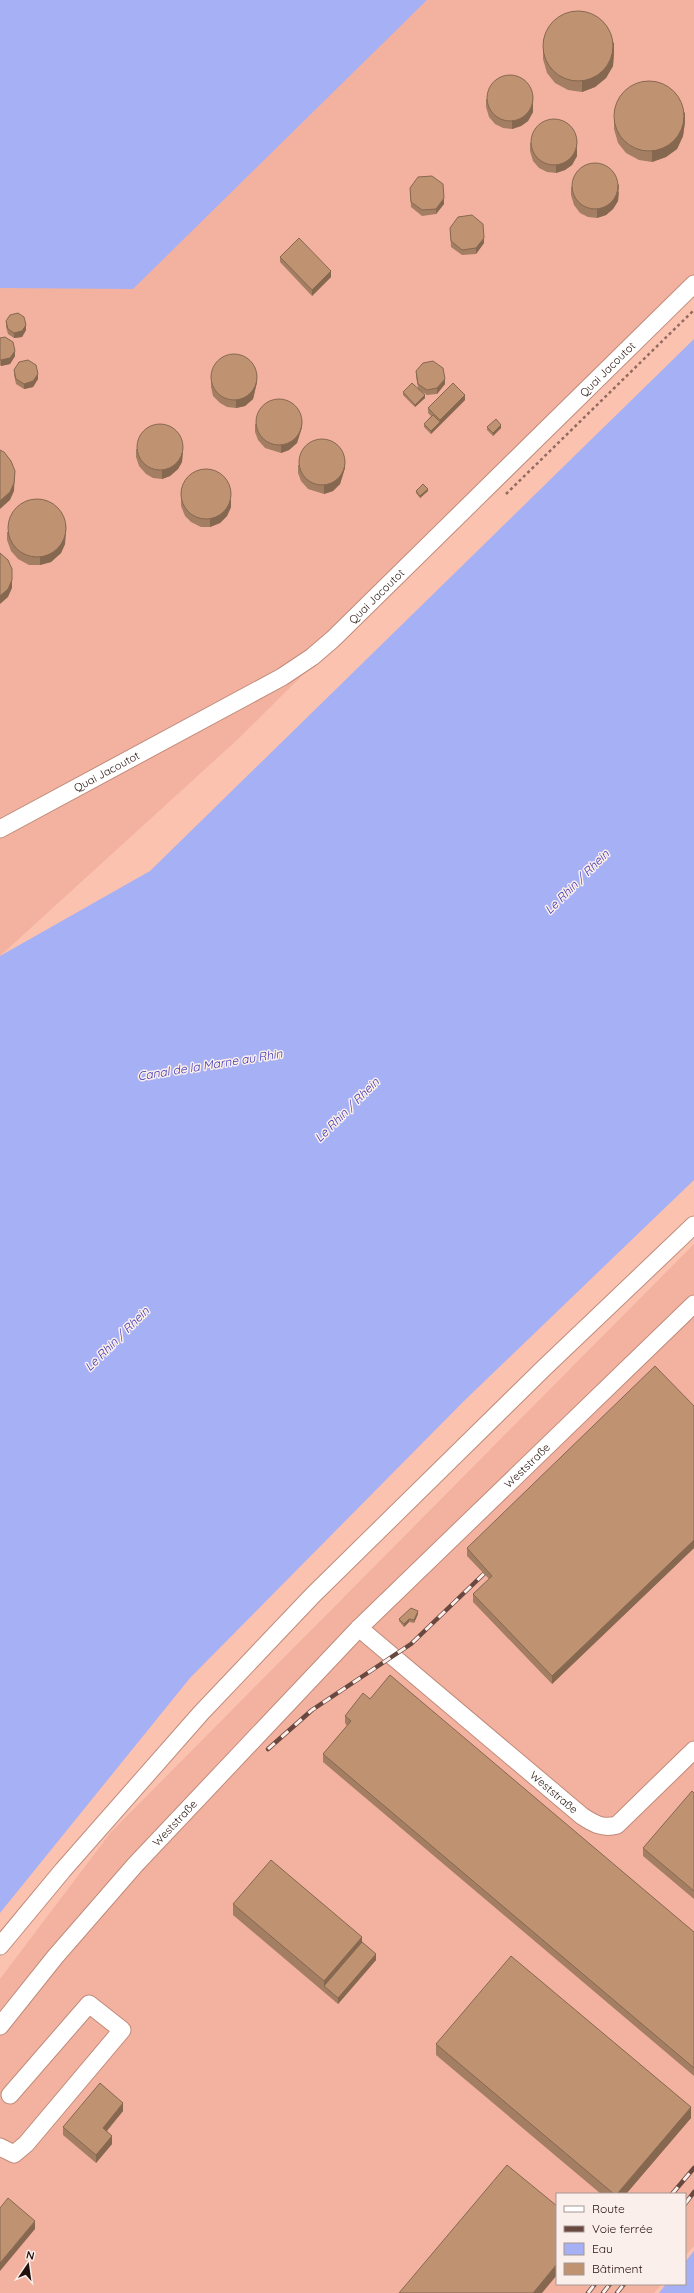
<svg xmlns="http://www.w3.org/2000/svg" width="694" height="2293" font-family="Quicksand,sans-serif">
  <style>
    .built { fill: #f3b29f }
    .water { fill: #a6b0f4 }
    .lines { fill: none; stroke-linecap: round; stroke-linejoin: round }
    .minor-casing { stroke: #c08b7b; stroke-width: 19 }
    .path { stroke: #926b5f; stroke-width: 2.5; stroke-dasharray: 3 3; stroke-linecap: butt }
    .minor { stroke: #fff; stroke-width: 17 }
    .rail-casing { stroke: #69493f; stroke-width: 4.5 }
    .rail { stroke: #fbefeb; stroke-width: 3; stroke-dasharray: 9; stroke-linecap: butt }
    .wall { fill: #a47e62 }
    .shaded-wall { fill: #866750 }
    .building { fill: #bf9372; stroke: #866750 }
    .labels { text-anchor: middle; stroke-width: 3; stroke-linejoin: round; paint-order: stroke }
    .street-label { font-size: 11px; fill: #25110b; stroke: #fbefeb }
    .water-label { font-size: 12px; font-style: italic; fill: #3d34b5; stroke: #fbefeb }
  </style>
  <rect width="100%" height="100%" fill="#fbc2b0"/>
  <g class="built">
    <polygon points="0,0 694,0 694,288 237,740 0,956"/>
    <polygon points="694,1244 694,2246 685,2256 685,2194 557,2194 557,2284 662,2284 654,2293 0,2293 0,1979 111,1832"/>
  </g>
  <g class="water">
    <polygon points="0,0 427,0 133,289 0,288"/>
    <polygon points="694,339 694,1180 464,1401 190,1678 0,1913 0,956 150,871"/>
    <polygon points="694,2251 694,2293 659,2293 666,2284 685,2284 685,2262"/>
  </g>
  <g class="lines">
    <defs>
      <g id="minor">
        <path id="s1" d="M0,829L282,677L312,657L333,639L694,284"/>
        <path id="s2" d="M359,1628L582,1816C594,1824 603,1829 617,1825L694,1750"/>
        <polyline points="0,1946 63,1870 201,1713 313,1595 545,1367 694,1225"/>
        <path id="s3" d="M0,2026L55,1957L135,1865L359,1628L694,1304"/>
        <polyline points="0,2147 14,2154 26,2144 122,2030 89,2004 10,2095"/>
      </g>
    </defs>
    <use href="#minor" class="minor-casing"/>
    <polyline class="path" points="506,494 694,310"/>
    <use href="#minor" class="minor"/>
    <defs>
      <g id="rail">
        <polyline points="268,1749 312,1710 411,1644 492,1566"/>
        <polyline points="672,2194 694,2168"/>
        <polyline points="685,2204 694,2192"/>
        <polyline points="588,2293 595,2284"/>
        <polyline points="603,2293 610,2284"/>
        <polyline points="617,2293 624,2284"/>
      </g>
    </defs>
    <use href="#rail" class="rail-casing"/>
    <use href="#rail" class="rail"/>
  </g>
  <g class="wall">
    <polygon points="543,49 614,52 613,66 606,78 595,87 582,92 568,90 555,83 547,73 543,59"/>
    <polygon points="486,99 533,103 533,112 528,121 521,126 512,129 503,128 495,124 489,117 486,107"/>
    <polygon points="614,119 685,122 683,136 677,149 666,157 652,162 639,160 626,153 618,143 614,129"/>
    <polygon points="530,143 577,148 577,156 572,165 565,170 556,173 547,172 539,168 533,161 530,151"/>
    <polygon points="571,187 619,192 618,201 613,209 606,215 597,218 588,217 580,213 574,205 571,195"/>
    <polygon points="410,188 444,204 436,214 422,216 411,207"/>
    <polygon points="450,228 484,243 476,254 462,255 451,247"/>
    <polygon points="280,257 331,277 312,296 280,262"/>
    <polygon points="6,321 26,330 22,337 14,338 8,334 6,327"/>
    <polygon points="0,338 15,356 10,364 1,366 0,365"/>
    <polygon points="14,370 38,379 33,387 24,389 16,384 14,375"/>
    <polygon points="416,371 445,384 437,394 427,395 419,390 425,398 415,407 403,395 403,392 418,388 416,376"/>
    <polygon points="211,379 257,382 253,399 245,406 236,408 227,407 220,403 213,396 211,387"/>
    <polygon points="465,400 431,434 424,427 424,424 431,416 428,413 428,408"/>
    <polygon points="255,424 302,427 297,443 289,450 281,453 265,448 258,440 255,432"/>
    <polygon points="487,427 501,428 493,436 487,430"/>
    <polygon points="136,449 183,453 182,462 178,469 170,476 162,479 153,478 146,474 139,466 136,457"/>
    <polygon points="298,465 345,468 340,484 333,491 324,494 308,489 301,481 298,473"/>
    <polygon points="181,489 231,507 227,516 220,523 210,527 201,527 191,522 185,516 181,506"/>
    <polygon points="416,491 428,491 420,498 416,493"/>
    <polygon points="7,532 66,532 65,544 61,553 51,562 40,565 29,565 18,559 11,551 7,540"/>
    <polygon points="694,1406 694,1548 552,1684 473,1602 473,1594 489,1579 467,1556 467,1548"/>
    <polygon points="418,1614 414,1623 409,1622 404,1627 399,1621 399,1619"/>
    <polygon points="370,1699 694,1932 694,2076 323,1762 323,1754 347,1726 345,1723 345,1716"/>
    <polygon points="694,1793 694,1899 643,1856 643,1848"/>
    <polygon points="233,1904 362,1942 376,1960 338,2004 233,1915"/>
    <polygon points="436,2044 691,2118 626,2194 601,2194 436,2055"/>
    <polygon points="123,2111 107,2131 112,2144 96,2163 63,2135 63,2127"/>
  </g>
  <g class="shaded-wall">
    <polygon points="614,42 614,52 613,66 606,78 595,87 582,92 582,81"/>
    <polygon points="533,95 533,112 528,121 521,126 512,129 512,121"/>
    <polygon points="685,112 685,122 683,136 677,149 666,157 652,162 652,151"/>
    <polygon points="577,140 577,156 572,165 565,170 556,173 556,165"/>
    <polygon points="619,184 618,201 613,209 606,215 597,218 597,210"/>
    <polygon points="444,198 444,204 436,214 436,209"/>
    <polygon points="484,238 484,243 476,254 476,248"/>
    <polygon points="331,271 331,277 312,296 312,290"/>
    <polygon points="26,325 26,330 22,337 14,338 14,333"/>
    <polygon points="15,351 15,356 10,364 1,366 1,360"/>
    <polygon points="38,374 38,379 33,387 24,389 24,384"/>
    <polygon points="257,374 257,382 253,399 245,406 236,408 236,400"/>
    <polygon points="445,379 445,384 437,394 437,388"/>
    <polygon points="425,395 425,398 415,407 415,405"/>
    <polygon points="465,395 465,400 431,434 431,431 440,422 440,420"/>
    <polygon points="302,419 302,427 297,443 289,450 281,453 281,445"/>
    <polygon points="501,425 501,428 493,436 493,433"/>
    <polygon points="183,445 182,462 178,469 170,476 162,479 162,471"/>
    <polygon points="345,460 345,468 340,484 333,491 324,494 324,486"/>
    <polygon points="15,471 14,491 10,500 0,509 0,501"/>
    <polygon points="428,489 428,491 420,498 420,496"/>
    <polygon points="231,499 231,507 227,516 220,523 210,527 210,519"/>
    <polygon points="66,524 65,544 61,553 51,562 40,565 40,557"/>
    <polygon points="12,580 12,588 8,597 0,604 0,596"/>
    <polygon points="694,1540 694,1548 552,1684 552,1676"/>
    <polygon points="418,1611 418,1614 414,1623 414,1620"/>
    <polygon points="409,1619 409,1622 404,1627 404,1624"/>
    <polygon points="362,1937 362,1947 324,1986 324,1992 324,1981"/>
    <polygon points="376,1954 376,1960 338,2004 338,1998"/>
    <polygon points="123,2103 123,2111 103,2135 103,2128"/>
    <polygon points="691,2107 691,2118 626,2194 617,2194"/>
    <polygon points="112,2136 112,2144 96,2163 96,2155"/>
    <polygon points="35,2221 35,2229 0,2271 0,2263"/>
    <polygon points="557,2264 557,2275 542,2293 533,2293"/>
  </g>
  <g class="building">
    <circle cx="578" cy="46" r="35"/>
    <circle cx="510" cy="98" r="23"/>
    <circle cx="649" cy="116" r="35"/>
    <circle cx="554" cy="142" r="23"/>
    <circle cx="595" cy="186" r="23"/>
    <polygon points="432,176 443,184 444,198 436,209 422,210 411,202 410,188 418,177"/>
    <polygon points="472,215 483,224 484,238 476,248 462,250 451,241 450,228 458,217"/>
    <polygon points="299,238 331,271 312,290 280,257"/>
    <polygon points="18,313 24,317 26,325 22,331 14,333 8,329 6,321 10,315"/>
    <polygon points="5,337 13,342 15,351 10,358 1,360 0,360 0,338"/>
    <circle cx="234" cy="377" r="23"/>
    <polygon points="28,360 36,365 38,374 33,381 24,384 16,379 14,370 19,362"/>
    <polygon points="433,361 443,368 445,379 437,388 427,390 418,384 416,371 423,363"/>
    <polygon points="412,383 425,395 415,405 403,392"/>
    <polygon points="453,383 465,395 440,420 428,408"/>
    <circle cx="279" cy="422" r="23"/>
    <polygon points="433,415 440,422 431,431 424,424"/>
    <polygon points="496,419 501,425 493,433 487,427"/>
    <circle cx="160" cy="447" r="23"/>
    <circle cx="322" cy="462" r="23"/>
    <polygon points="0,450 4,452 11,461 15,471 14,483 10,492 0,501"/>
    <circle cx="206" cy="494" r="25"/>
    <polygon points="423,484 428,489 420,496 416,491"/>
    <circle cx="37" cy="528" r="29"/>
    <polygon points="0,553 8,560 12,569 12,580 8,589 0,596"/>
    <polygon points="655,1366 694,1406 694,1540 552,1676 473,1594 492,1576 467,1548"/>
    <polygon points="411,1608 418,1611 414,1620 409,1619 404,1624 399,1619"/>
    <polygon points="390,1675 694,1932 694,2068 323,1754 351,1721 345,1716 363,1693 370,1699"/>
    <polygon points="692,1791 694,1793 694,1891 643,1848"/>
    <polygon points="271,1860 362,1937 324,1981 233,1904"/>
    <polygon points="362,1942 376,1954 338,1998 324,1986"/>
    <polygon points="511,1956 691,2107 617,2194 614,2194 436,2044"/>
    <polygon points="100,2083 123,2103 103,2128 112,2136 96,2155 63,2127"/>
    <polygon points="507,2165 557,2206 557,2264 533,2293 399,2293"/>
    <polygon points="8,2198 35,2221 0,2263 0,2208"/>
  </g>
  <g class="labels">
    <g class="street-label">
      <text dy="4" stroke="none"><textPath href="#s1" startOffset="769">Quai Jacoutot</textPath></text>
      <text dy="4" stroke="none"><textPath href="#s1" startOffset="445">Quai Jacoutot</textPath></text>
      <text dy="4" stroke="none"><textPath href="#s1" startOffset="121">Quai Jacoutot</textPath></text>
      <text dy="4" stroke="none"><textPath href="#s3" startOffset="770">Weststraße</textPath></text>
      <text dy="4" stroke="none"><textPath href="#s2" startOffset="255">Weststraße</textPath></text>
      <text dy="4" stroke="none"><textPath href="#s3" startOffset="268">Weststraße</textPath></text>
    </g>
    <g class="water-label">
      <text transform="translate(577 882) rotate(-45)" y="4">Le Rhin / Rhein</text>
      <text transform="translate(210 1065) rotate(-9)" y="4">Canal de la Marne au Rhin</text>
      <text transform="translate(347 1110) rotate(-45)" y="4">Le Rhin / Rhein</text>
      <text transform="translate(117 1339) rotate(-45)" y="4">Le Rhin / Rhein</text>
    </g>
  </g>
  <rect x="556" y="2193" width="130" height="92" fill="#fbefeb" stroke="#a59691"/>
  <rect x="564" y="2206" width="20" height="6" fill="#ffffff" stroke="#a59691"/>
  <text x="592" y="2213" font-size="12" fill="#25110b">Route</text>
  <rect x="564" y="2226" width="20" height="6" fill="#69493f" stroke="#a59691"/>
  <text x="592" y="2233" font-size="12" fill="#25110b">Voie ferrée</text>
  <rect x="564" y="2243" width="20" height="12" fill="#a6b0f4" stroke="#a59691"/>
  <text x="592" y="2253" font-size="12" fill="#25110b">Eau</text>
  <rect x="564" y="2263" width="20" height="12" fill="#bf9372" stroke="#a59691"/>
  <text x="592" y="2273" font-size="12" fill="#25110b">Bâtiment</text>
  <g transform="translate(28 2265) rotate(13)" stroke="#fbefeb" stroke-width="3" paint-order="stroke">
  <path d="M0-3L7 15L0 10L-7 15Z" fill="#25110b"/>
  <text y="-6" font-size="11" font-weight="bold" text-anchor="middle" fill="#25110b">N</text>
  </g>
</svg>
